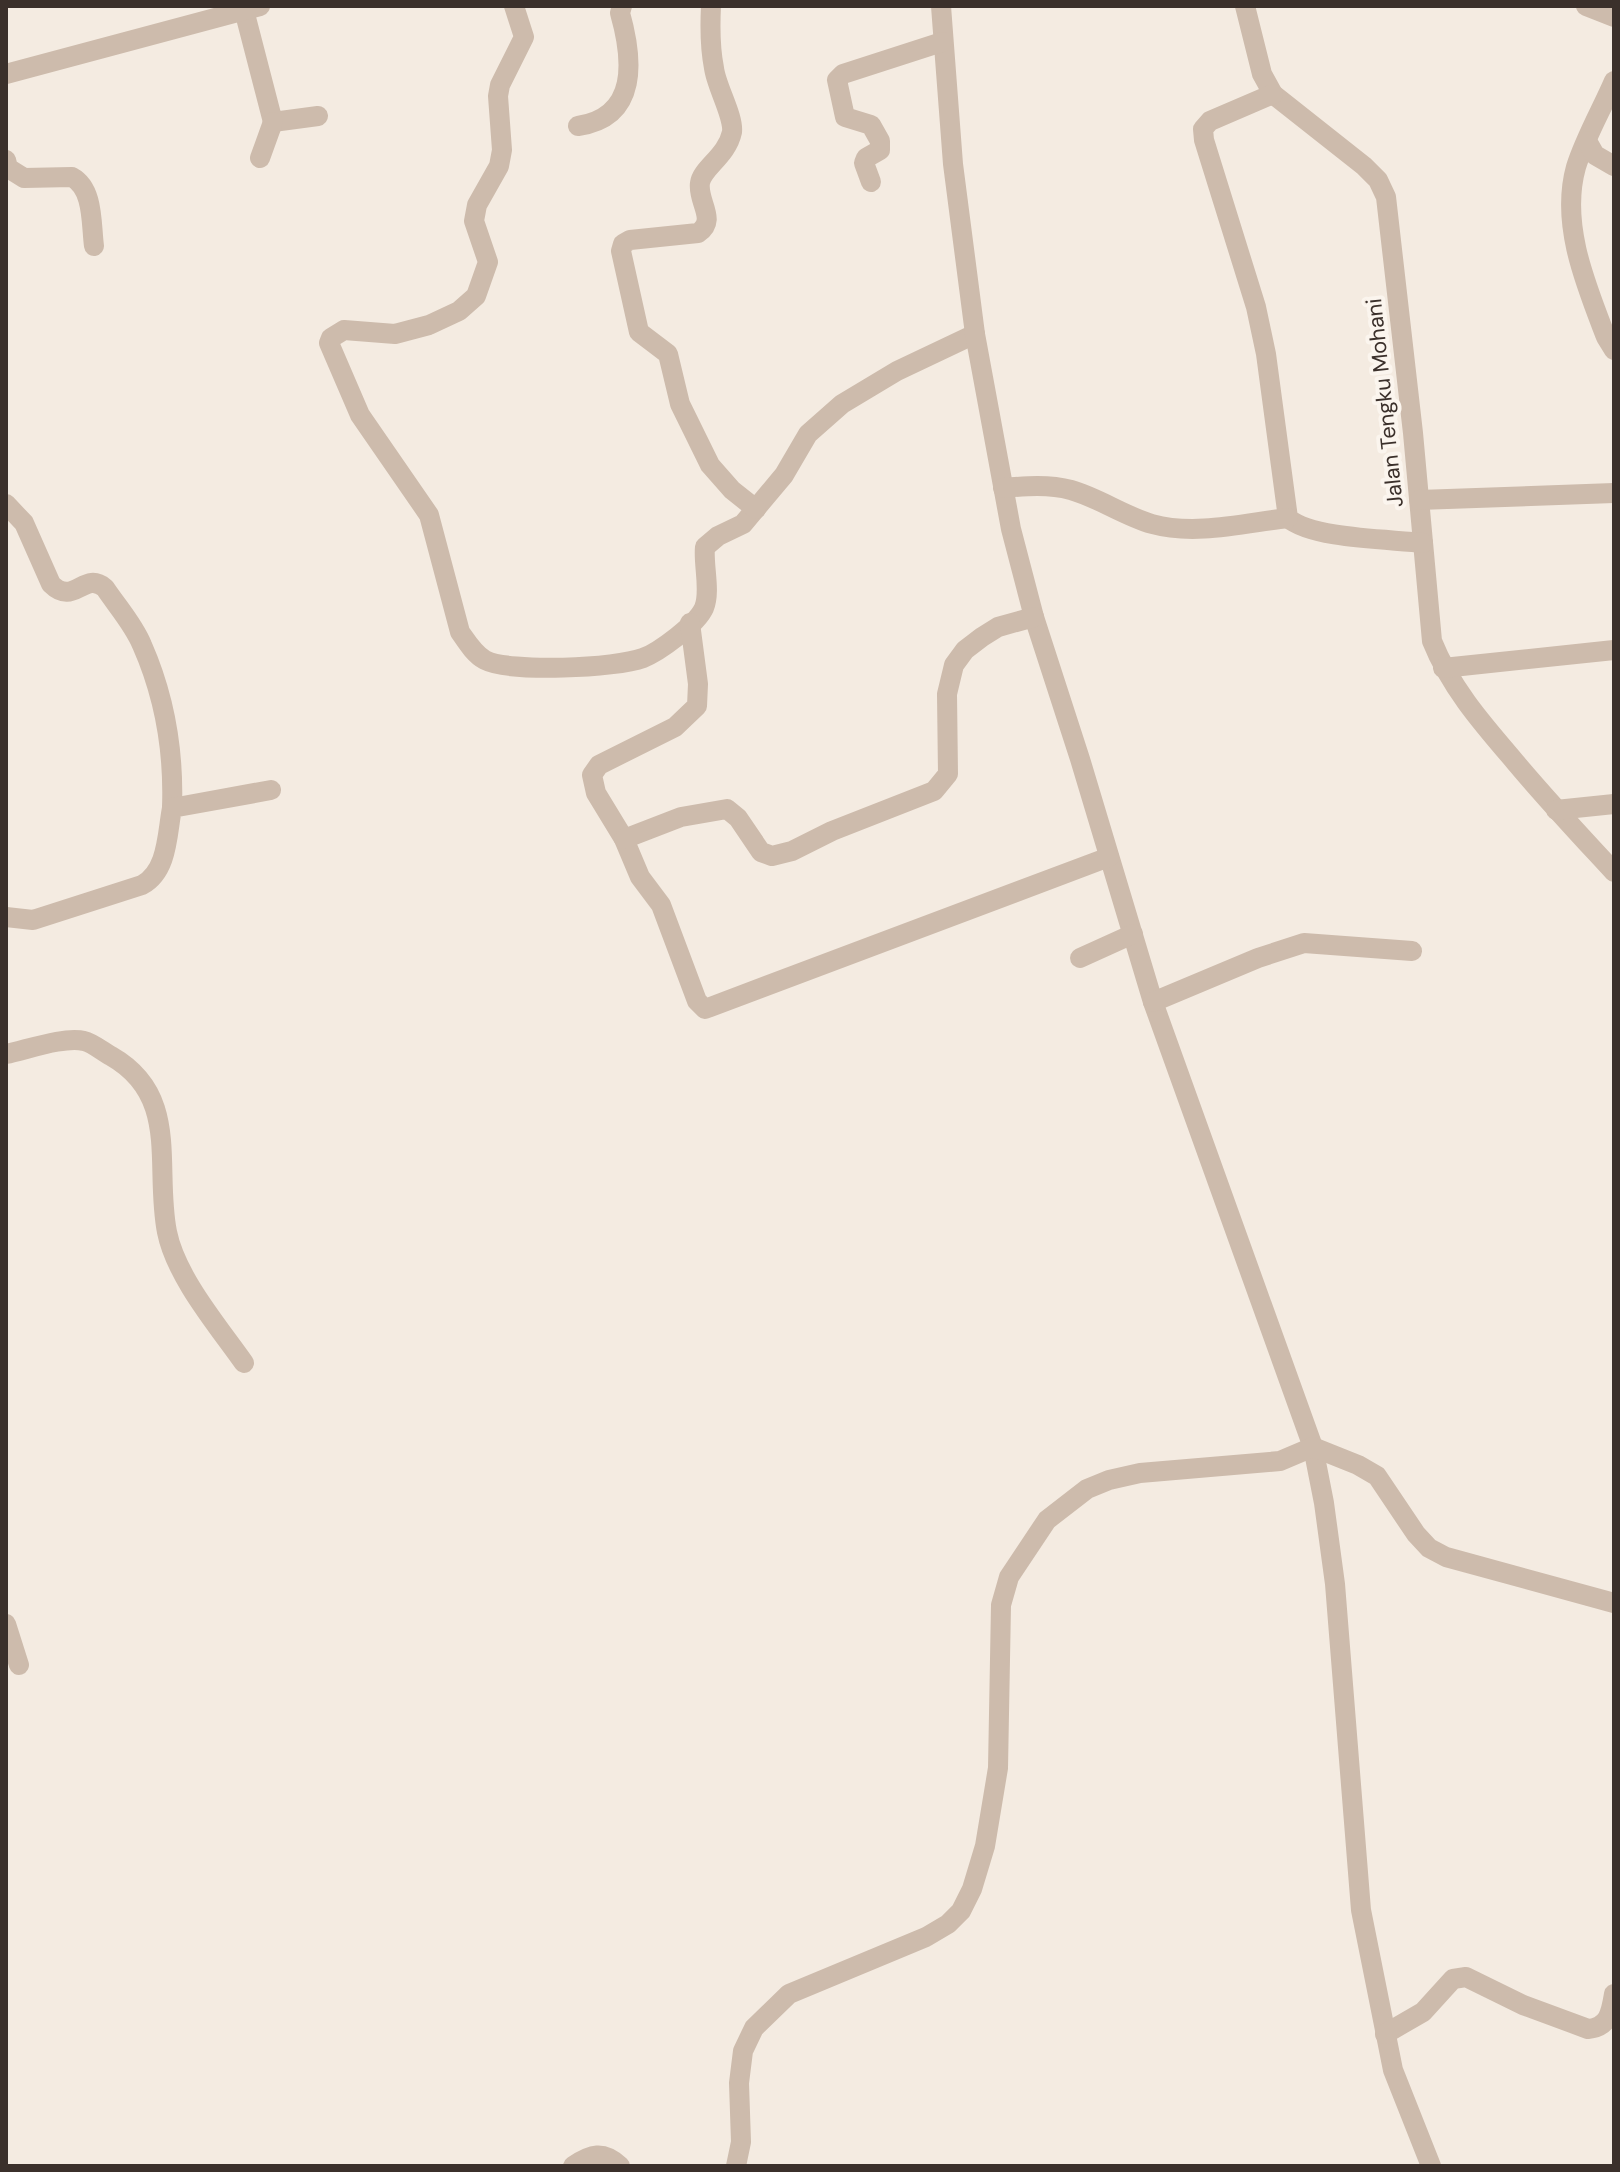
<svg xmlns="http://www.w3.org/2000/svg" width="1620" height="2172" font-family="'DM Sans',sans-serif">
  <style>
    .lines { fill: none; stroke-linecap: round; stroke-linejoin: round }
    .minor { stroke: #cdbbac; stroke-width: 20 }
    .labels { text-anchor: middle; stroke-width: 8; stroke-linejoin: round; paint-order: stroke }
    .street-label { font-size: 22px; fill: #3b302b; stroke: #fbf5ee }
  </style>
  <rect width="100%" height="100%" fill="#f4ebe1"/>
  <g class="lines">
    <g class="minor">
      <path d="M514,6L524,37L500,85L498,96L502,150L499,166L477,205L474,221L488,262L476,296L459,311L429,325L395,334L344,330L331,338L329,343L360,415L429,515L460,632C467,642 474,654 485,660C510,673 616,668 643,658C659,652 697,624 704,608C711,591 703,565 705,547L718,536L743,524L784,475L808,434L842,404L897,371L975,334"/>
      <path d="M711,6C710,26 710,48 714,68C716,86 734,116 732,132C727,156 702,168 700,183C697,202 718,220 698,233L630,240L623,244L621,251L639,332L668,354L680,404L710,465L732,490L756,509"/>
      <polyline points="941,6 953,164 975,334 1011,529 1034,617 1080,759 1153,1002 1313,1447 1324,1503 1335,1584 1361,1910 1393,2070 1431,2166"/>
      <path d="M1245,6L1262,74L1273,94L1364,166L1378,180L1386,197L1413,433L1432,641C1450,686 1480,721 1511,757C1544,797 1579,834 1614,872"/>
      <polyline points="1586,6 1614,17"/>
      <polyline points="244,10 273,122 318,116"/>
      <polyline points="6,74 260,6"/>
      <path d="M1614,81C1602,109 1585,138 1576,167C1560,224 1586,285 1606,337L1614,350"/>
      <path d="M1273,94L1210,121L1203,129L1204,140L1256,307L1266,354L1288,518C1312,539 1389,539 1423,543"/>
      <path d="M578,126C639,117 633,59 620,13L622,6"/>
      <polyline points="1587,141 1595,155 1614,166"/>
      <polyline points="260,158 273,122"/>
      <path d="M6,160L8,168L24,178L72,177C94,189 91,224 94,246"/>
      <polyline points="871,182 864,163 866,158 880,150 880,141 871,125 845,117 837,80 843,74 942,42"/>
      <path d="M1003,488C1026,486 1049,484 1071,490C1099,498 1124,516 1152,524C1195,536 1245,523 1288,518"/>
      <polyline points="1419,500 1614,493"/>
      <path d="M6,504L24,523L51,584C74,607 84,570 105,588C117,606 134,625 142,645C165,697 174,752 172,808"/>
      <polyline points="690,623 698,684 697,706 675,727 599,765 592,775 596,793 624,839 640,877 661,905 697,1001 705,1009 1109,857"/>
      <polyline points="1443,668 1614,650"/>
      <polyline points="1556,810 1614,804"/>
      <polyline points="624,839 681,817 727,809 738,818 761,852 772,856 792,851 832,831 934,791 948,774 947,694 954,665 965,650 982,637 998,627 1034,617"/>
      <path d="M6,917L33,920L142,885C168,871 167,834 172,808L271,790"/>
      <polyline points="1080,958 1133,934"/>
      <polyline points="1153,1002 1258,958 1304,943 1412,951"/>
      <path d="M6,1054C26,1050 65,1036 84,1041C93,1043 103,1052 111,1056C181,1096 154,1166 167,1232C176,1277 218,1326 244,1363"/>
      <polyline points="6,1624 19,1665"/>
      <path d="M1385,2034L1423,2012L1453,1979L1466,1977L1523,2005L1588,2029C1609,2027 1611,2012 1614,1994"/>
      <path d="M573,2166C591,2154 603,2150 620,2166"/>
      <polyline points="736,2166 741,2142 739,2083 743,2051 754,2028 789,1994 926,1937 948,1924 961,1911 972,1889 985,1846 998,1768 1001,1605 1009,1577 1047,1520 1087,1489 1109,1480 1140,1473 1280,1461 1313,1447 1358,1465 1377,1476 1416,1534 1429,1548 1446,1557 1614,1603"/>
    </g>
  </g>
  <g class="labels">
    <g class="street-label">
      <text transform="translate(1384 403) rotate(-96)" y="8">Jalan Tengku Mohani</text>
    </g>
  </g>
  <rect width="1620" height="2172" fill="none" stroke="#3b302b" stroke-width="16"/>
</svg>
